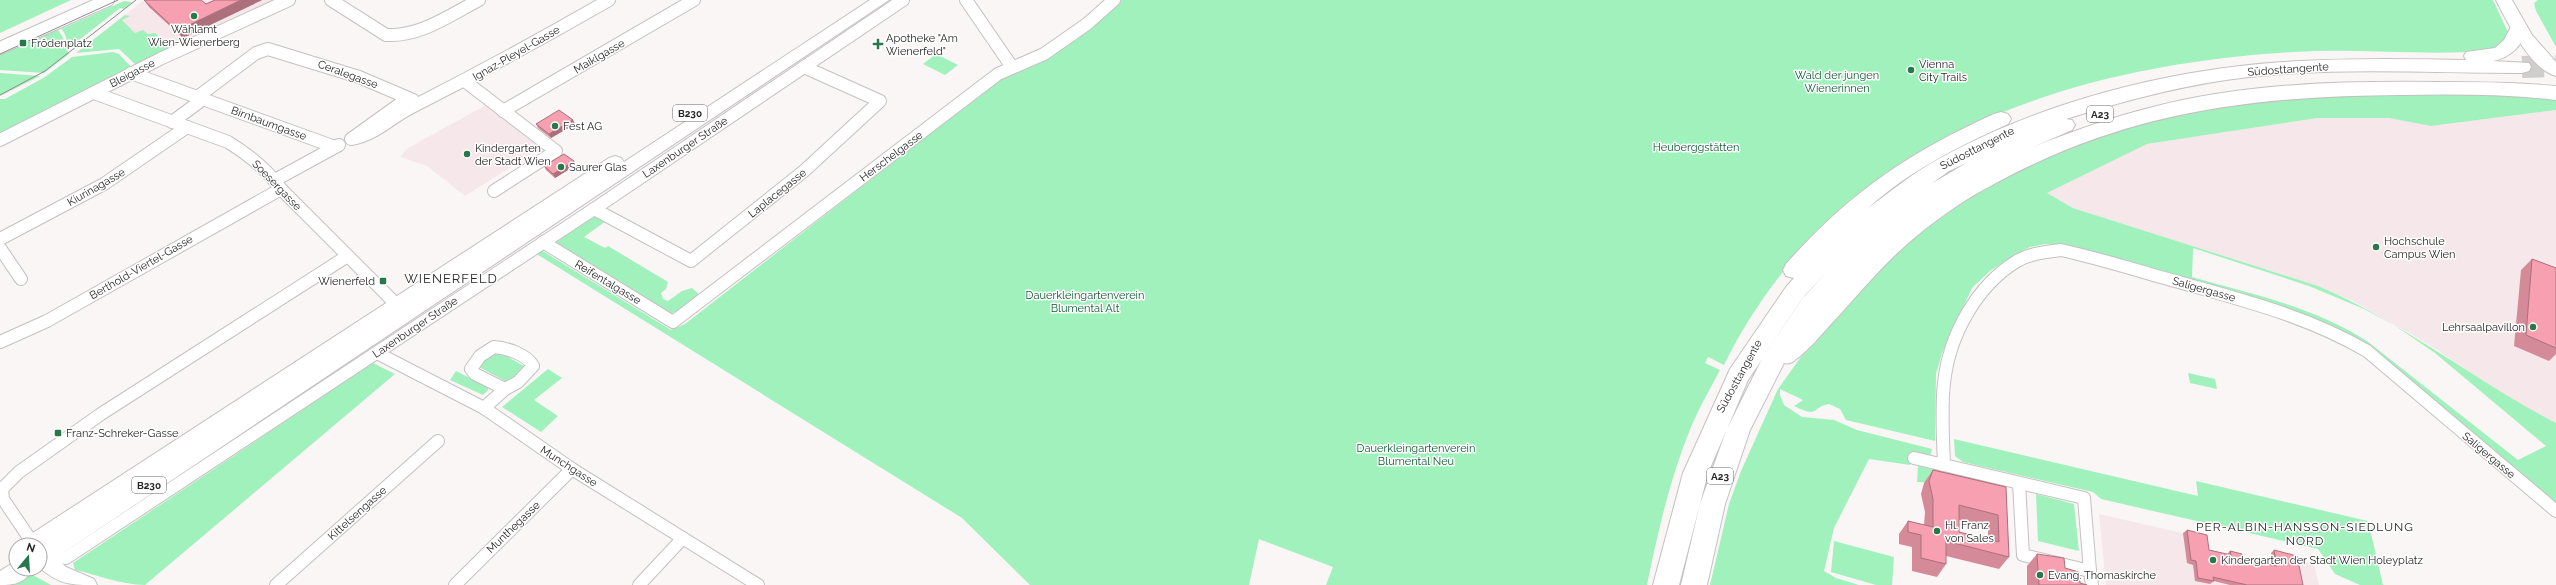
<svg xmlns="http://www.w3.org/2000/svg" width="2556" height="585" font-family="Raleway,sans-serif">
  <style>
    .built { fill: #f6e8ea }
    .green { fill: #a1f1bc; fill-rule: evenodd }
    .lines { fill: none; stroke-linecap: round; stroke-linejoin: round }
    .highway-tunnel { stroke: #d0cdcd; stroke-width: 22; stroke-dasharray: 22 11; stroke-linecap: butt }
    .street-casing { stroke: #c5c1c2; stroke-width: 14 }
    .secondary-casing { stroke: #c5c1c2; stroke-width: 2 }
    .primary-casing { stroke: #c5c1c2; stroke-width: 2 }
    .highway-casing { stroke: #c5c1c2; stroke-width: 2 }
    .street { stroke: #fff; stroke-width: 12 }
    .secondary { fill: #fff; fill-rule: evenodd }
    .primary { fill: #fff; fill-rule: evenodd }
    .highway { fill: #fff; fill-rule: evenodd }
    .tram { stroke: #8e8b8b; stroke-width: 1 }
    .wall { fill: #d48a98; fill-rule: evenodd }
    .shaded-wall { fill: #ac707c }
    .building { fill: #f6a0b1; stroke: #ac707c; fill-rule: evenodd }
    .poi-dot { fill: #27794b; stroke: #fff; stroke-width: 1.5 }
    .labels { text-anchor: middle; stroke-width: 3; stroke-linejoin: round; paint-order: stroke }
    .shield { fill: #fff; stroke: #686868; stroke-width: 1 }
    .shield-label { font-size: 10px; font-weight: bold; fill: #282727 }
    .poi-label { font-size: 11px; fill: #282727; stroke: #fff; text-anchor: start }
    .street-label { font-size: 11px; fill: #282727; stroke: #fff }
    .park-label { font-size: 11px; fill: #0d5932; stroke: #fff }
    .neighbourhood-label { font-size: 12px; letter-spacing: 1px; fill: #282727; stroke: #fff }
    .quarter-label { font-size: 13px; letter-spacing: 1px; fill: #282727; stroke: #fff }
  </style>
  <rect width="100%" height="100%" fill="#faf6f6"/>
  <g class="built">
    <polygon points="144,0 279,0 172,48 103,32"/>
    <polygon points="486,105 539,147 539,149 465,196 427,166 400,157 408,148"/>
    <polygon points="2556,110 2556,423 2508,398 2428,344 2353,301 2318,286 2073,208 2046,193 2147,144 2318,118 2389,118 2431,126"/>
    <polygon points="2099,514 2204,538 2206,553 2274,569 2271,553 2314,564 2319,585 2106,585"/>
  </g>
  <g class="green">
    <polygon points="0,0 71,0 0,33"/>
    <path d="M1122,0H2493L2508,32C2508,44 2497,48 2487,51C2423,56 2358,48 2294,52C2061,66 1834,142 1724,365L1708,357L1705,363L1720,370C1710,389 1699,408 1691,427C1670,478 1658,531 1647,585H1326L1333,567L1259,539L1249,585H1030L962,518L535,253L541,250L671,330L685,324L1004,76L1087,30Z"/>
    <polygon points="2538,0 2556,0 2556,47 2536,11 2534,3"/>
    <path d="M124,1L132,2L124,9L120,8L70,47C65,42 68,35 61,29Z"/>
    <polygon points="125,15 130,16 122,20 135,33 143,30 148,34 155,33 158,35 155,39 161,39 172,48 137,66 119,49 76,53"/>
    <path d="M56,29C65,35 64,45 69,54L44,73L0,70V55Z"/>
    <polygon points="113,52 119,54 133,69 0,134 0,99 5,99 45,77 72,57"/>
    <polygon points="936,54 958,65 945,75 923,64"/>
    <polygon points="0,73 40,76 0,96"/>
    <path d="M2398,92L2556,97V110L2431,126L2389,118H2318L2147,144L2047,193L2073,208L2318,286C2403,322 2475,381 2556,423V504L2379,353L2347,333L2310,316L2069,247L2046,244L2030,247L2014,255L1990,271L1972,288L1942,353L1936,374L1935,441L1846,420L1840,409L1829,404C1811,407 1820,419 1794,406L1803,400L1780,389V395L1784,405L1802,417L1834,420L1857,430L1932,449L1930,457L1910,453V465L1869,459L1834,528L1824,571L1836,578L1859,585H1710L1729,504L1741,471L1778,389L1813,340L1908,236L2011,170L2143,121L2251,100ZM2193,248L2309,286L2364,309L2394,325L2435,353L2546,446L2518,460L2367,341C2314,307 2252,294 2192,277Z"/>
    <polygon points="594,214 606,221 584,237 605,248 608,246 668,282 666,289 661,293 663,299 668,301 682,291 692,288 700,295 680,310 669,314 552,243"/>
    <polygon points="499,352 524,366 524,370 510,380 505,381 479,367 490,353"/>
    <path d="M373,363L395,374L145,585C121,585 99,575 75,570L73,563Z"/>
    <polygon points="548,369 562,378 534,400 558,416 541,432 502,407"/>
    <polygon points="456,371 488,387 488,390 483,395 450,380"/>
    <polygon points="2188,373 2215,379 2217,389 2190,383"/>
    <polygon points="1954,439 2198,496 2196,481 2368,521 2383,585 2360,585 2335,574 2318,549 2101,499 2093,492 1963,462 1955,456"/>
    <polygon points="1918,466 1995,483 1996,486 1917,482"/>
    <polygon points="2036,494 2074,504 2079,551 2038,541"/>
    <polygon points="1834,541 1894,557 1892,585 1876,585 1831,572"/>
    <polygon points="31,574 51,585 10,585 25,575"/>
  </g>
  <g class="lines">
    <polyline class="highway-tunnel" points="2522,67 2556,66"/>
    <defs>
      <g id="street">
        <path d="M331,0L386,35C420,37 450,15 479,0"/>
        <polyline points="966,0 1012,67"/>
        <polyline points="0,48 108,0"/>
        <polyline points="131,73 335,147"/>
        <polyline points="466,82 556,151 494,191"/>
        <path d="M94,93L228,142C249,155 267,169 281,189L403,311"/>
        <polyline points="196,98 256,53 268,49 359,77 413,100"/>
        <path d="M408,98L351,139C375,135 389,119 410,108C477,74 543,38 609,0"/>
        <polyline points="503,111 694,0"/>
        <polyline points="172,122 202,100"/>
        <polyline points="0,140 160,59 289,0"/>
        <polyline points="275,180 339,145"/>
        <polyline points="594,209 691,261 804,171 880,101 804,67"/>
        <polyline points="0,239 104,184 187,127"/>
        <polyline points="543,242 673,322 998,74 1044,54 1087,24 1114,0"/>
        <polyline points="0,248 21,279"/>
        <polyline points="0,342 47,321 281,189"/>
        <path d="M494,347C506,348 527,354 533,366L518,382L505,389L475,374L471,369L480,356Z"/>
        <polyline points="377,353 484,408 572,469 758,585"/>
        <polyline points="484,408 505,389"/>
        <polyline points="1914,458 1944,465"/>
        <path d="M2019,483L2023,555L2090,571L2084,498L1944,465C1943,438 1941,410 1944,383C1949,336 1976,286 2017,261C2031,253 2046,252 2061,250C2102,259 2141,272 2182,283C2246,301 2309,317 2367,351L2556,511"/>
        <polyline points="34,545 3,499 2,489 19,472 101,414 346,257"/>
        <polyline points="40,554 66,558 594,209 903,0"/>
        <polyline points="2090,571 2092,585"/>
        <polyline points="276,585 438,441"/>
        <polyline points="455,585 572,469"/>
        <polyline points="639,585 683,538"/>
      </g>
      <path id="secondary" d="M41,547L48,550L66,567L94,579L97,585C71,585 60,585 40,568Z"/>
      <g id="primary">
        <polygon points="870,0 889,0 48,563 40,566 40,545 22,545 25,538 609,158 615,156 621,158 624,162"/>
        <path d="M2496,0H2512L2532,35L2556,62V76C2531,70 2507,22 2496,0Z"/>
        <path d="M16,561V569H32C26,583 14,585 0,585V571Z"/>
      </g>
      <path id="highway" d="M2519,23L2526,25L2528,29C2521,46 2512,57 2493,61L2529,63L2531,67L2529,71L2522,73C2431,73 2340,67 2249,77C2187,84 2126,100 2066,119L2072,120L2075,125L2072,130L2033,147C2073,131 2112,117 2153,107C2245,83 2342,81 2435,82C2476,82 2516,82 2556,86V100C2505,94 2453,94 2401,95C2247,96 2119,113 1983,190C1956,205 1929,225 1906,245C1879,269 1856,297 1832,323C1820,336 1809,350 1795,360C1792,363 1788,364 1784,363L1750,430L1725,504L1707,585H1681L1700,504L1726,431L1708,473L1679,585H1653L1683,473L1730,369L1786,287L1794,278L1786,276L1783,270L1786,264C1849,193 1908,153 1994,114L2001,112L2008,114L2011,119L2008,124C1959,146 1909,171 1868,208C1890,192 1912,174 1935,161C2038,103 2165,70 2283,62C2344,58 2405,59 2466,60L2464,56L2466,52L2495,48L2504,40L2512,25ZM1968,162L1931,184L1949,171ZM1826,273L1805,295L1768,349L1802,299ZM1763,358L1760,363L1727,429L1748,380Z"/>
    </defs>
    <use href="#street" class="street-casing"/>
    <use href="#secondary" class="secondary-casing"/>
    <use href="#primary" class="primary-casing"/>
    <use href="#highway" class="highway-casing"/>
    <use href="#street" class="street"/>
    <use href="#secondary" class="secondary"/>
    <use href="#primary" class="primary"/>
    <use href="#highway" class="highway"/>
    <g class="tram">
      <polyline points="0,54 118,0"/>
      <polyline points="0,95 45,71 136,0"/>
    </g>
  </g>
  <g class="wall">
    <polygon points="144,0 206,4 215,0 262,0 183,38 149,7"/>
    <polygon points="573,120 575,124 551,138 538,128 536,124"/>
    <polygon points="576,165 555,178 546,170 544,166"/>
    <polygon points="2532,259 2556,268 2556,354 2549,361 2514,346 2521,270"/>
    <path d="M1933,470L2006,487L2009,557L1999,569L1946,556V564L1937,577L1912,571V547L1899,544V534L1908,521L1924,525L1925,512L1921,494L1924,483ZM1959,520L1988,527V539L1959,532Z"/>
    <polygon points="2187,530 2209,550 2227,554 2230,551 2242,558 2273,565 2271,553 2274,550 2303,585 2230,585 2214,581 2210,584 2195,581 2193,565 2187,563 2183,533"/>
    <polygon points="2037,554 2065,568 2080,583 2087,585 2027,585 2027,566"/>
  </g>
  <g class="shaded-wall">
    <polygon points="241,0 262,0 183,38 177,31"/>
    <polygon points="573,120 575,124 551,138 549,134"/>
    <polygon points="574,161 576,165 555,178 553,174"/>
  </g>
  <g class="building">
    <polygon points="144,0 201,0 206,4 215,0 241,0 177,31"/>
    <polygon points="559,110 573,120 549,134 536,124"/>
    <polygon points="564,154 574,161 553,174 544,166"/>
    <polygon points="2532,259 2556,268 2556,348 2526,335"/>
    <path d="M1933,470L2006,487L2009,557L1946,541V564L1921,558V535L1908,532V521L1933,527V499L1929,481ZM1959,505L1998,515L1999,542L1959,532Z"/>
    <polygon points="2187,530 2207,535 2209,550 2231,555 2230,551 2242,554 2242,558 2277,566 2274,550 2297,556 2303,585 2247,585 2213,577 2214,581 2198,578 2196,561 2191,560"/>
    <polygon points="2037,554 2064,558 2065,568 2079,572 2080,583 2087,585 2039,585"/>
  </g>
  <g class="poi-dot">
    <circle cx="194" cy="16" r="4"/>
    <rect x="19" y="39" width="8" height="8" rx="2"/>
    <path d="M876 38h4v4h4v4h-4v4h-4v-4h-4v-4h4z"/>
    <circle cx="1911" cy="70" r="4"/>
    <circle cx="555" cy="126" r="4"/>
    <circle cx="467" cy="154" r="4"/>
    <circle cx="561" cy="167" r="4"/>
    <circle cx="2376" cy="247" r="4"/>
    <rect x="379" y="277" width="8" height="8" rx="2"/>
    <circle cx="2533" cy="327" r="4"/>
    <rect x="54" y="429" width="8" height="8" rx="2"/>
    <circle cx="1937" cy="531" r="4"/>
    <circle cx="2213" cy="560" r="4"/>
    <circle cx="2040" cy="575" r="4"/>
  </g>
  <g class="labels">
    <g class="shield">
      <rect x="673" y="105" width="34" height="16" rx="3"/>
      <rect x="2087" y="106" width="26" height="16" rx="3"/>
      <rect x="1707" y="468" width="26" height="16" rx="3"/>
      <rect x="132" y="477" width="34" height="16" rx="3"/>
    </g>
    <g class="shield-label">
      <text x="690" y="117">B230</text>
      <text x="2100" y="118">A23</text>
      <text x="1720" y="480">A23</text>
      <text x="149" y="489">B230</text>
    </g>
    <g class="poi-label">
      <text x="194" y="33" text-anchor="middle">Wählamt<tspan x="194" dy="13">Wien-Wienerberg</tspan></text>
      <text x="886" y="42">Apotheke "Am<tspan x="886" dy="13">Wienerfeld"</tspan></text>
      <text x="31" y="47">Frödenplatz</text>
      <text x="1919" y="68">Vienna<tspan x="1919" dy="13">City Trails</tspan></text>
      <text x="563" y="130">Fest AG</text>
      <text x="475" y="152">Kindergarten<tspan x="475" dy="13">der Stadt Wien</tspan></text>
      <text x="569" y="171">Saurer Glas</text>
      <text x="2384" y="245">Hochschule<tspan x="2384" dy="13">Campus Wien</tspan></text>
      <text x="375" y="285" text-anchor="end">Wienerfeld</text>
      <text x="2525" y="331" text-anchor="end">Lehrsaalpavillon</text>
      <text x="66" y="437">Franz-Schreker-Gasse</text>
      <text x="1945" y="529">Hl. Franz<tspan x="1945" dy="13">von Sales</tspan></text>
      <text x="2221" y="564">Kindergarten der Stadt Wien Holeyplatz</text>
      <text x="2048" y="579">Evang. Thomaskirche</text>
    </g>
    <g class="street-label">
      <text transform="translate(516 53) rotate(-30)" y="4">Ignaz-Pleyel-Gasse</text>
      <text transform="translate(599 56) rotate(-30)" y="4">Maiklgasse</text>
      <text transform="translate(2288 69) rotate(-4)" y="4">Südosttangente</text>
      <text transform="translate(132 73) rotate(-27)" y="4">Bleigasse</text>
      <text transform="translate(348 74) rotate(20)" y="4">Ceralegasse</text>
      <text transform="translate(269 123) rotate(20)" y="4">Birnbaumgasse</text>
      <text transform="translate(685 147) rotate(-34)" y="4">Laxenburger Straße</text>
      <text transform="translate(1977 148) rotate(-27)" y="4">Südosttangente</text>
      <text transform="translate(891 156) rotate(-37)" y="4">Herschelgasse</text>
      <text transform="translate(277 185) rotate(46)" y="4">Soesergasse</text>
      <text transform="translate(96 187) rotate(-30)" y="4">Kiurinagasse</text>
      <text transform="translate(777 193) rotate(-39)" y="4">Laplacegasse</text>
      <text transform="translate(141 267) rotate(-30)" y="4">Berthold-Viertel-Gasse</text>
      <text transform="translate(608 282) rotate(31)" y="4">Reifentalgasse</text>
      <text transform="translate(2204 289) rotate(16)" y="4">Saligergasse</text>
      <text transform="translate(415 327) rotate(-34)" y="4">Laxenburger Straße</text>
      <text transform="translate(1739 376) rotate(-61)" y="4">Südosttangente</text>
      <text transform="translate(2489 455) rotate(40)" y="4">Saligergasse</text>
      <text transform="translate(569 466) rotate(33)" y="4">Munchgasse</text>
      <text transform="translate(357 513) rotate(-42)" y="4">Kittelsengasse</text>
      <text transform="translate(513 527) rotate(-44)" y="4">Munthegasse</text>
    </g>
    <g class="park-label">
      <text x="1837" y="79">Wald der jungen<tspan x="1837" dy="13">Wienerinnen</tspan></text>
      <text x="1696" y="151">Heuberggstätten</text>
      <text x="1085" y="299">Dauerkleingartenverein<tspan x="1085" dy="13">Blumental Alt</tspan></text>
      <text x="1416" y="452">Dauerkleingartenverein<tspan x="1416" dy="13">Blumental Neu</tspan></text>
    </g>
    <g class="neighbourhood-label">
      <text x="2305" y="531">PER-ALBIN-HANSSON-SIEDLUNG<tspan x="2305" dy="14">NORD</tspan></text>
    </g>
    <g class="quarter-label">
      <text x="451" y="283">WIENERFELD</text>
    </g>
  </g>
  <g transform="translate(28 557) rotate(18)"><circle r="19" fill="#ffffff" stroke="#a9a9a9"/>
  <path d="M0-3L7 15L0 10L-7 15Z" fill="#27794b"/>
  <text y="-6" font-size="11" font-weight="bold" text-anchor="middle" fill="#282727">N</text>
  </g>
</svg>
